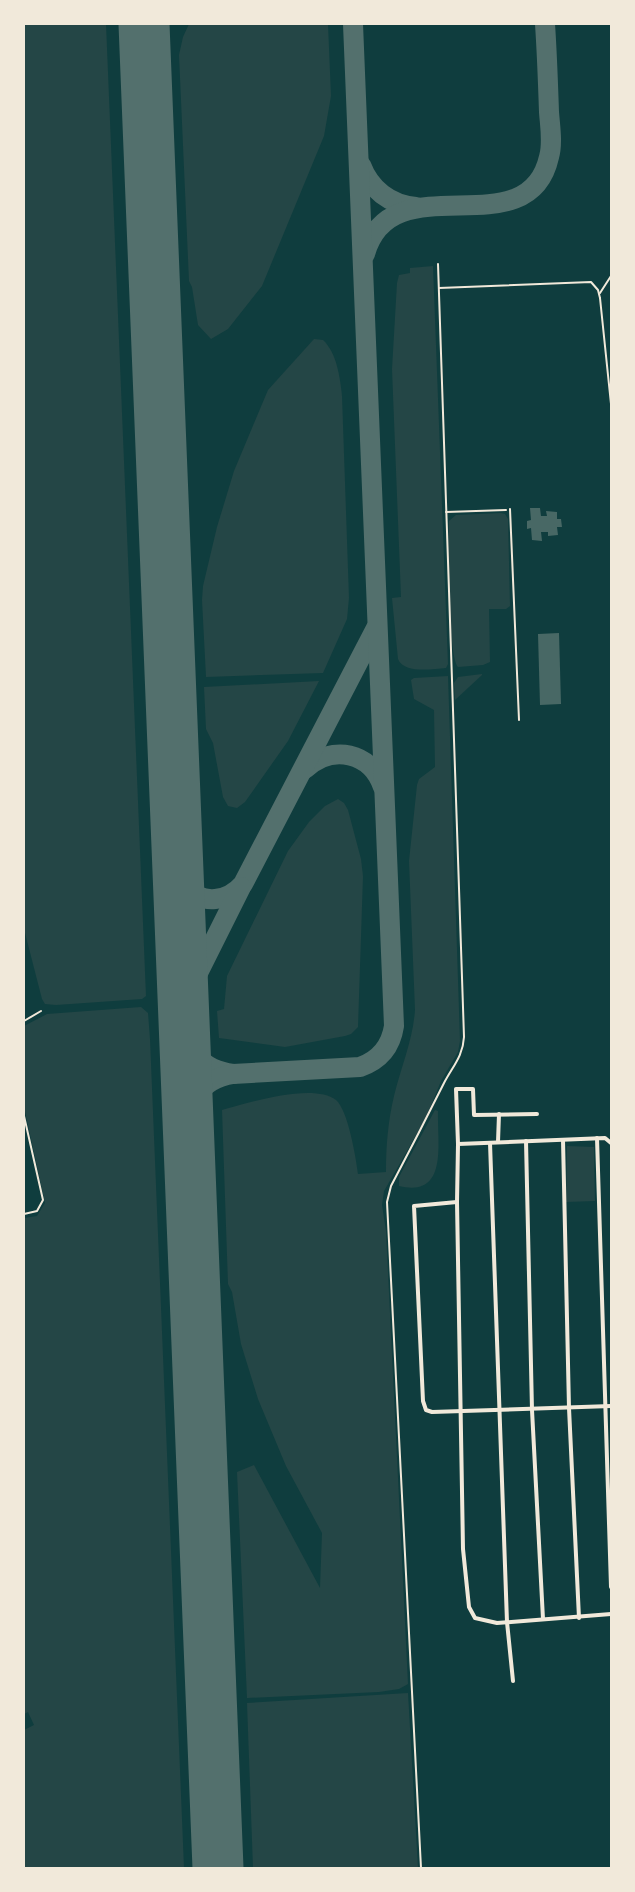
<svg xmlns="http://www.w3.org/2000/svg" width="635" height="1892" font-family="'Sofia Sans Condensed',sans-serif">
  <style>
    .green { fill: #244646 }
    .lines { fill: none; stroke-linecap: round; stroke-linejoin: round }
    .taxiway { stroke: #53706d; stroke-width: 20 }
    .runway { stroke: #53706d; stroke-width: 51 }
    .building { fill: #486865 }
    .service { stroke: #f1e9da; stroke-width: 2 }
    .minor { stroke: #f1e9da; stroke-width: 4 }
  </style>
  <rect width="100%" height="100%" fill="#0f3d3e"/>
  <g class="green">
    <polygon points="24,24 106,24 146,996 142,999 56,1005 45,1004 42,999 24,929"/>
    <polygon points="189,24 328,24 331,96 324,136 262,286 228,329 211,339 198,325 192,287 189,281 179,55 183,37"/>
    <path d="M433,266L448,664L446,668C432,669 404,674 398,659L392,598L401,597L392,369L397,283L399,275L410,273V268Z"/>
    <path d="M314,339L323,340C337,353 340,378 342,396L349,598L347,619L323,673L206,677L202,600L203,586L217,527L234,471L268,390Z"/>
    <path d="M501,513L505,514L508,519L510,606L506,609H489L490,662L483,665L458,667C448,655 448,542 449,521L456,515Z"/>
    <polygon points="482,674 482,675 455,700 454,683 458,677"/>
    <path d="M448,676L460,1041L458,1052L441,1081L426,1118L384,1191L382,1205L386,1231L408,1684L399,1689L379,1692L247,1698L237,1472L254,1465L320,1588L322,1533L286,1466L258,1399L241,1344L232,1292L228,1284L222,1110C248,1103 313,1082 336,1100C348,1110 356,1158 358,1174L386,1172C386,1146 388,1121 394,1096C401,1067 413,1040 415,1010L409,861L417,785L419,779L435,767L434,710L414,699L411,680L414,678Z"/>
    <polygon points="319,681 288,741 245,802 237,808 228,806 223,797 213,743 206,729 204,687"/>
    <polygon points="338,799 344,803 348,810 361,859 363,876 358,1027 351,1034 345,1036 285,1047 219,1038 217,1011 224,1009 227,976 288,851 309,822 325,806"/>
    <polygon points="141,1007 148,1013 150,1039 184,1868 24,1868 24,1730 34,1725 28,1712 24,1714 24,1218 37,1216 45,1203 24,1107 24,1026 47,1014"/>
    <path d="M435,1110L438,1111C437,1143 449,1198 399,1186V1177Z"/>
    <polygon points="567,1146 594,1147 595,1201 566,1202"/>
    <polygon points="408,1693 418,1868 253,1868 247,1703"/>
  </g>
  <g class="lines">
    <g class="taxiway">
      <polyline points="145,55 147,41 156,24"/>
      <path d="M361,165C370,189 390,205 416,207"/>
      <path d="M365,254C391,160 528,251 549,157C553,143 550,126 549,112C548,82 547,53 545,24"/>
      <path d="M305,769C332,744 371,752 383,787"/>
      <path d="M177,865C179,872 181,881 186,887C203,906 228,901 243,884L376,628"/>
      <polyline points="183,1003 241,887"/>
      <path d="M183,1020C191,1052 198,1069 233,1074"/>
      <path d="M188,1141C191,1105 193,1081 233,1074L360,1067C380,1060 391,1046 394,1026L353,24"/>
    </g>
    <polyline class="runway" points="144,24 218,1868"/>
  </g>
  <g class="building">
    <polygon points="530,508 540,508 541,516 547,516 546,511 557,512 557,519 561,519 562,527 557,527 558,535 548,536 548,532 541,532 542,541 532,540 531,528 527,529 527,521 531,520"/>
    <polygon points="559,633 561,704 540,705 538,634"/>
  </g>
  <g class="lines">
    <g class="service">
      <polyline points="439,288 591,282 598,290 600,298"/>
      <polyline points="600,293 611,276"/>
      <polyline points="600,298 611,404"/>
      <polyline points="510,509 519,720"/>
      <polyline points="446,512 506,510"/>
      <polyline points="24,1021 41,1011"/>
      <polyline points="24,1116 43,1200 37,1211 24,1214"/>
      <path d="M421,1868L387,1202L391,1186C409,1152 427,1117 444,1083C453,1066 463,1056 464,1037L438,264"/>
    </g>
    <g class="minor">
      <polyline points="597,1138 611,1587"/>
      <polyline points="563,1140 569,1408 579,1618"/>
      <polyline points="526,1141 532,1410 543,1619"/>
      <polyline points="498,1142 499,1114"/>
      <polyline points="490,1143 507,1622 513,1681"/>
      <polyline points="611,1143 605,1138 458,1144 457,1202 463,1549 469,1607 475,1618 497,1623 611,1614"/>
      <polyline points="458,1144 456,1089 473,1089 474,1115 537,1114"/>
      <polyline points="457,1202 414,1206 423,1401 426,1410 432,1412 611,1406"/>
    </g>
  </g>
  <rect width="635" height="1892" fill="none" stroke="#f1e9da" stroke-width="50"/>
</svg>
